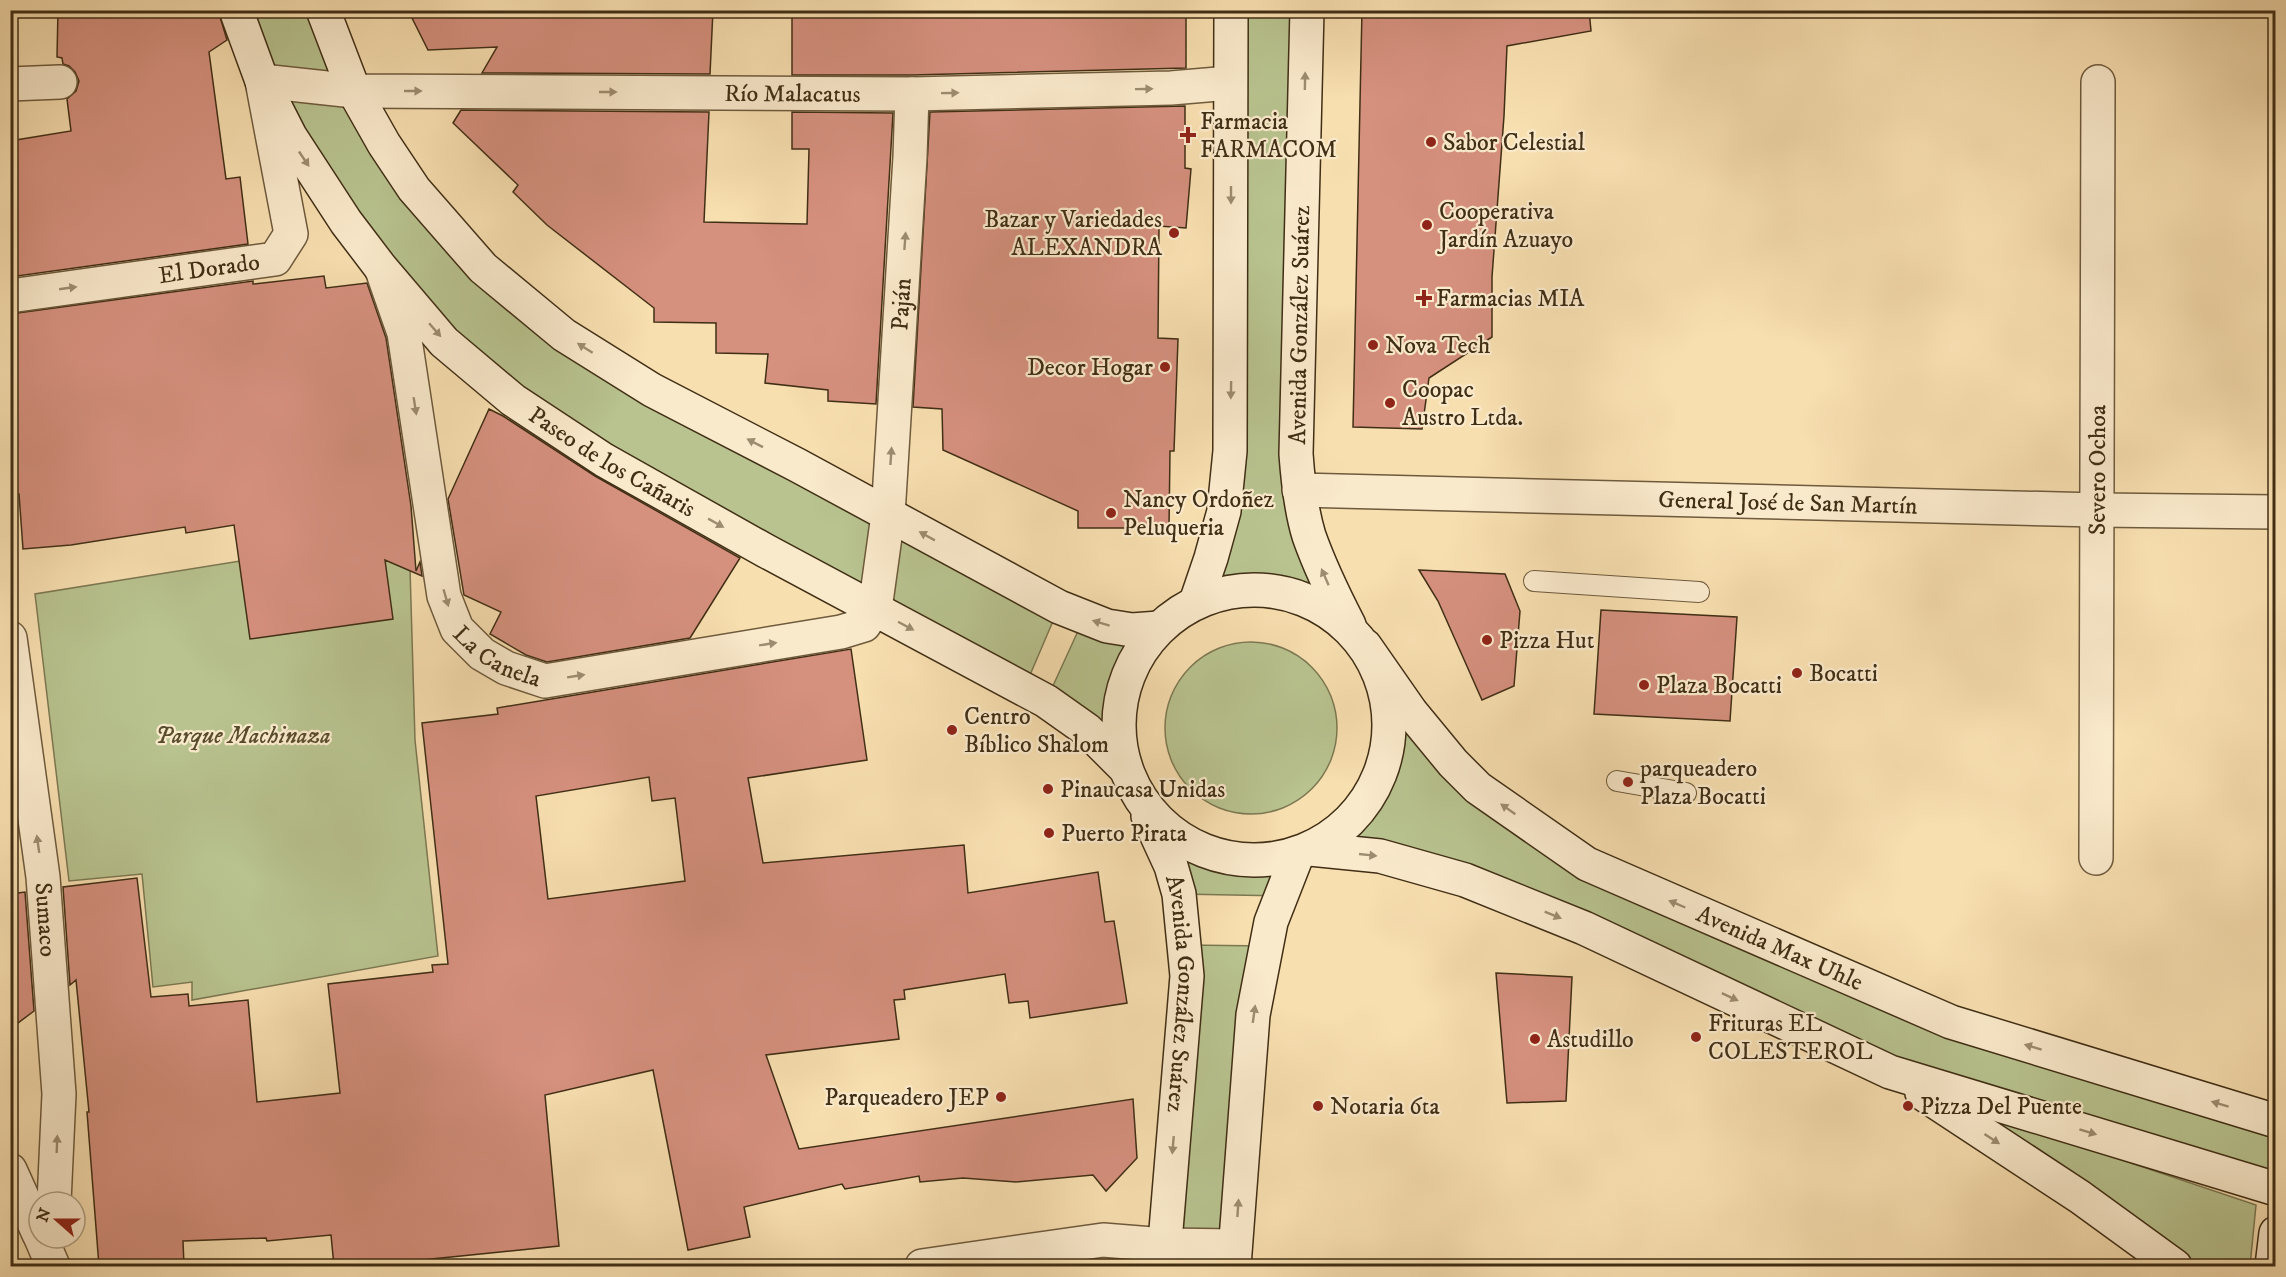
<svg xmlns="http://www.w3.org/2000/svg" width="2286" height="1277" font-family="'IM FELL DW Pica',serif">
<style>
.green{fill:#b8c38f;stroke:#7c7852;stroke-width:1.5}
.building{fill:#d5907e;stroke:#402e15;stroke-width:1.5;fill-rule:evenodd}
.lines{fill:none;stroke-linecap:round;stroke-linejoin:round}
.service-casing{stroke:#6e5a3c;stroke-width:22}
.minor-casing{stroke:#6e5a3c;stroke-width:36}
.secondary-casing{stroke:#402e15;stroke-width:36}
.service{stroke:#faeacc;stroke-width:20}
.minor{stroke:#faeacc;stroke-width:33}
.secondary{stroke:#faeacc;stroke-width:33}
.oneway{fill:#9d8c70}
.poi-dot{fill:#8f2418;stroke:#faeacc;stroke-width:2}
.labels{text-anchor:middle;stroke-width:4.5;stroke-linejoin:round;paint-order:stroke}
.street-label{font-size:24px;fill:#402e15;stroke:#faeacc}
.poi-label{font-size:24px;fill:#402e15;stroke:#faeacc;text-anchor:start}
.park-label{font-size:24px;font-style:italic;fill:#584c2d;stroke:#faeacc}
</style>
<rect width="100%" height="100%" fill="#f8dfb0"/>
<filter id="stains"><feTurbulence type="fractalNoise" baseFrequency=".00333" numOctaves="4"/><feColorMatrix values="0 0 0 0 .2 0 0 0 0 .09 0 0 0 0 .02 0 0 0 .5 -.17"/></filter>
<radialGradient id="worn" r=".72"><stop offset=".6" stop-color="#630" stop-opacity="0"/><stop offset="1" stop-color="#630" stop-opacity=".3"/></radialGradient>
<path class="green" d="M 236,11 L 323,11 L 384,144 L 564,335 L 1059,607 L 1024,689 L 604,460 L 381,268 Z
M 1231,11 L 1307,11 L 1296,454 L 1339,617 C 1328,611 1318,604 1306,599 C 1270,583 1232,589 1196,602 L 1211,558 Z
M 409,534 L 415,740 L 438,956 L 192,1000 L 192,982 L 153,987 L 142,874 L 69,881 L 35,594 Z
M 1084,618 L 1159,628 C 1136,657 1118,689 1119,727 C 1119,741 1124,756 1126,769 L 1046,701 Z
M1165 728a86 86 0 1 1 172 0a86 86 0 1 1-172 0Z
M 1388,701 L 1411,712 L 1587,864 L 1951,1022 L 2275,1121 L 2275,1189 L 1890,1072 L 1465,880 L 1298,853 L 1281,896 L 1179,894 L 1171,866 L 1142,801 C 1155,816 1167,831 1185,842 C 1238,875 1312,861 1353,816 C 1358,809 1366,802 1370,795 C 1387,763 1391,736 1388,701 Z
M 1186,945 L 1267,946 L 1234,1266 L 1163,1266 Z
M 1973,1110 L 2256,1205 L 2250,1266 L 2201,1266 Z"/>
<path class="building" d="M 58,10 L 218,10 L 227,40 L 209,52 L 226,179 L 240,177 L 248,244 L 10,277 L 10,141 L 71,131 L 67,99 L 76,91 L 79,81 L 75,72 L 69,66 L 63,64 L 62,58 L 57,57 Z
M 408,10 L 713,10 L 710,74 L 482,73 L 497,47 L 428,50 Z
M 792,10 L 1186,10 L 1186,68 L 912,75 L 792,75 Z
M 1362,10 L 1589,10 L 1591,31 L 1507,46 L 1504,116 L 1492,277 L 1492,337 L 1429,378 L 1422,429 L 1353,427 Z
M 1185,106 L 1185,168 L 1191,169 L 1186,228 L 1159,226 L 1158,338 L 1178,339 L 1174,451 L 1170,451 L 1169,528 L 1078,528 L 1078,511 L 943,450 L 942,409 L 913,407 L 930,112 Z
M 461,110 L 709,112 L 704,222 L 807,224 L 809,149 L 792,149 L 792,112 L 893,113 L 876,404 L 828,401 L 828,390 L 765,383 L 768,354 L 716,353 L 716,323 L 654,322 L 654,308 L 547,225 L 513,192 L 518,185 L 453,123 Z
M 324,276 L 326,288 L 367,283 L 386,338 L 411,506 L 416,571 L 420,562 L 422,576 L 385,560 L 393,619 L 250,639 L 234,525 L 186,533 L 185,527 L 71,545 L 23,549 L 19,494 L 10,495 L 10,314 L 253,281 L 253,284 Z
M 489,409 L 503,416 L 595,476 L 740,558 L 690,638 L 547,662 L 526,655 L 490,634 L 501,612 L 464,595 L 448,499 Z
M 1419,570 L 1505,574 L 1520,611 L 1514,686 L 1482,700 L 1438,601 Z
M 1601,610 L 1737,617 L 1730,721 L 1594,714 Z
M 851,649 L 867,760 L 748,778 L 763,863 L 964,845 L 968,893 L 1098,872 L 1105,922 L 1114,921 L 1127,1003 L 1030,1018 L 1028,1001 L 1009,1003 L 1005,974 L 904,990 L 905,999 L 894,1000 L 899,1039 L 766,1055 L 799,1149 L 1133,1099 L 1137,1158 L 1106,1191 L 1093,1175 L 1016,1182 L 963,1178 L 920,1182 L 919,1176 L 845,1189 L 842,1184 L 744,1207 L 750,1237 L 688,1250 L 653,1070 L 545,1095 L 559,1246 L 422,1260 L 423,1266 L 334,1266 L 331,1235 L 267,1241 L 266,1238 L 183,1241 L 184,1266 L 99,1266 L 87,1112 L 89,1112 L 76,980 L 70,985 L 63,887 L 137,878 L 151,997 L 188,994 L 189,1006 L 248,1000 L 257,1102 L 340,1093 L 328,984 L 433,972 L 432,965 L 448,964 L 422,723 L 498,714 L 497,708 ZM 649,777 L 652,801 L 675,798 L 685,881 L 548,899 L 536,796 Z
M 25,892 L 34,1011 L 10,1029 L 10,894 Z
M 1496,973 L 1572,977 L 1566,1101 L 1507,1103 Z"/>
<g class="lines">
<g class="service-casing">
<path id="service" d="M 1534,581 L 1699,592
M 1617,781 L 1686,793"/>
</g>
<g class="minor-casing">
<g id="minor">
<path d="M 10,84 L 60,82"/>
<path id="s1" d="M 382,270 L 404,333 L 444,596 L 457,629 L 482,654 L 506,668 L 545,681 L 841,632 L 864,625 L 875,609 L 888,515 L 910,157 L 912,94"/>
<path id="s2" d="M 10,296 L 275,259 L 291,234 L 262,81 L 354,91 L 912,94 L 1171,88 L 1230,83"/>
<path id="s3" d="M 1299,490 L 2097,510 L 2276,512"/>
<path id="s4" d="M 10,638 L 43,877 L 59,1094 L 54,1202"/>
<path id="s5" d="M 2096,858 L 2098,82"/>
<path d="M 10,1170 L 39,1234"/>
<path d="M 41,1238 L 53,1266"/>
<path d="M 922,1266 L 1103,1240 L 1165,1245 L 1235,1246"/>
</g>
</g>
<g class="secondary-casing">
<g id="secondary">
<path id="s6" d="M 236,10 L 262,81 L 290,136 L 346,222 L 381,268 L 444,342 L 513,400 L 604,460 L 766,551 L 1046,701 L 1087,730 L 1126,769"/>
<path d="M 323,10 L 354,91 L 384,144 L 414,189 L 483,268 L 564,335 L 652,390 L 797,465 L 1059,607 L 1107,626 L 1132,630 L 1159,628"/>
<path d="M 1307,10 L 1296,454 C 1298,482 1301,510 1309,536 C 1320,567 1334,596 1349,625"/>
<circle cx="1254" cy="725" r="135"/>
<path d="M 1196,602 L 1211,558 L 1224,511 L 1230,451 L 1231,10"/>
<path id="s7" d="M 1365,646 L 1411,712 L 1453,763 L 1478,788 L 1587,864 L 1951,1022 L 2276,1121"/>
<path id="s8" d="M 1148,816 L 1171,866 L 1179,894 L 1187,976 L 1163,1266"/>
<path d="M 1310,849 L 1380,856 L 1465,880 L 1584,928 L 1890,1072 L 2276,1189"/>
<path d="M 1922,1093 L 2080,1197 L 2175,1266"/>
<path d="M 1234,1266 L 1253,1015 L 1271,922 L 1298,853"/>
<path d="M 2272,1266 L 2276,1233"/>
</g>
</g>
<use href="#service" class="service"/>
<use href="#minor" class="minor"/>
<use href="#secondary" class="secondary"/>
</g>
<defs><path id="oneway-solid" d="M-6-.8H1V-3.2L6.5 0L1 3.2V.8H-6Z" transform="scale(1.5)"/></defs>
<g class="oneway">
<use href="#oneway-solid" transform="translate(1305 81) rotate(-89)"/>
<use href="#oneway-solid" transform="translate(1144 89) rotate(-1)"/>
<use href="#oneway-solid" transform="translate(413 91)"/>
<use href="#oneway-solid" transform="translate(608 92)"/>
<use href="#oneway-solid" transform="translate(950 93) rotate(-1)"/>
<use href="#oneway-solid" transform="translate(304 159) rotate(56)"/>
<use href="#oneway-solid" transform="translate(1231 195) rotate(90)"/>
<use href="#oneway-solid" transform="translate(905 241) rotate(-86)"/>
<use href="#oneway-solid" transform="translate(68 288) rotate(-8)"/>
<use href="#oneway-solid" transform="translate(435 330) rotate(49)"/>
<use href="#oneway-solid" transform="translate(585 348) rotate(-148)"/>
<use href="#oneway-solid" transform="translate(1231 390) rotate(91)"/>
<use href="#oneway-solid" transform="translate(415 406) rotate(81)"/>
<use href="#oneway-solid" transform="translate(755 443) rotate(-153)"/>
<use href="#oneway-solid" transform="translate(891 456) rotate(-86)"/>
<use href="#oneway-solid" transform="translate(716 523) rotate(29)"/>
<use href="#oneway-solid" transform="translate(927 536) rotate(-151)"/>
<use href="#oneway-solid" transform="translate(1325 577) rotate(-114)"/>
<use href="#oneway-solid" transform="translate(446 598) rotate(74)"/>
<use href="#oneway-solid" transform="translate(1101 623) rotate(-163)"/>
<use href="#oneway-solid" transform="translate(906 626) rotate(28)"/>
<use href="#oneway-solid" transform="translate(768 644) rotate(-9)"/>
<use href="#oneway-solid" transform="translate(576 676) rotate(-9)"/>
<use href="#oneway-solid" transform="translate(1508 809) rotate(-145)"/>
<use href="#oneway-solid" transform="translate(38 844) rotate(-98)"/>
<use href="#oneway-solid" transform="translate(1368 855) rotate(6)"/>
<use href="#oneway-solid" transform="translate(1677 904) rotate(-157)"/>
<use href="#oneway-solid" transform="translate(1553 915) rotate(22)"/>
<use href="#oneway-solid" transform="translate(1730 997) rotate(25)"/>
<use href="#oneway-solid" transform="translate(1254 1014) rotate(-82)"/>
<use href="#oneway-solid" transform="translate(2033 1047) rotate(-163)"/>
<use href="#oneway-solid" transform="translate(2220 1104) rotate(-163)"/>
<use href="#oneway-solid" transform="translate(2088 1132) rotate(17)"/>
<use href="#oneway-solid" transform="translate(1992 1139) rotate(33)"/>
<use href="#oneway-solid" transform="translate(57 1144) rotate(-88)"/>
<use href="#oneway-solid" transform="translate(1173 1145) rotate(95)"/>
<use href="#oneway-solid" transform="translate(1238 1208) rotate(-86)"/>
</g>
<g class="poi-dot">
<path d="M1185 126h6v6h6v6h-6v6h-6v-6h-6v-6h6z"/>
<circle cx="1431" cy="142" r="6"/>
<circle cx="1427" cy="225" r="6"/>
<circle cx="1174" cy="233" r="6"/>
<path d="M1421 289h6v6h6v6h-6v6h-6v-6h-6v-6h6z"/>
<circle cx="1373" cy="345" r="6"/>
<circle cx="1165" cy="367" r="6"/>
<circle cx="1390" cy="403" r="6"/>
<circle cx="1111" cy="513" r="6"/>
<circle cx="1487" cy="640" r="6"/>
<circle cx="1797" cy="673" r="6"/>
<circle cx="1644" cy="685" r="6"/>
<circle cx="952" cy="730" r="6"/>
<circle cx="1628" cy="782" r="6"/>
<circle cx="1048" cy="789" r="6"/>
<circle cx="1049" cy="833" r="6"/>
<circle cx="1696" cy="1037" r="6"/>
<circle cx="1535" cy="1039" r="6"/>
<circle cx="1001" cy="1097" r="6"/>
<circle cx="1318" cy="1106" r="6"/>
<circle cx="1908" cy="1106" r="6"/>
</g>
<g class="labels">
<g class="street-label">
<text dy="8" stroke="none"><textPath href="#s2" startOffset="984">Río Malacatus</textPath></text>
<text dy="8" stroke="none"><textPath href="#s2" startOffset="201">El Dorado</textPath></text>
<text dy="8" stroke="none"><textPath href="#s1" startOffset="1122">Paján</textPath></text>
<text transform="translate(1299 325) rotate(-89)" y="8">Avenida González Suárez</text>
<text dy="8" stroke="none"><textPath href="#s6" startOffset="602">Paseo de los Cañaris</textPath></text>
<text dy="8" stroke="none"><textPath href="#s5" startOffset="388">Severo Ochoa</textPath></text>
<text dy="8" stroke="none"><textPath href="#s3" startOffset="489">General José de San Martín</textPath></text>
<text dy="8" stroke="none"><textPath href="#s1" startOffset="418">La Canela</textPath></text>
<text dy="8" stroke="none"><textPath href="#s4" startOffset="284">Sumaco</textPath></text>
<text dy="8" stroke="none"><textPath href="#s7" startOffset="525">Avenida Max Uhle</textPath></text>
<text dy="8" stroke="none"><textPath href="#s8" startOffset="184">Avenida González Suárez</textPath></text>
</g>
<g class="poi-label">
<text x="1200" y="129">Farmacia<tspan x="1200" dy="28">FARMACOM</tspan></text>
<text x="1443" y="150">Sabor Celestial</text>
<text x="1439" y="219">Cooperativa<tspan x="1439" dy="28">Jardín Azuayo</tspan></text>
<text x="1162" y="227" text-anchor="end">Bazar y Variedades<tspan x="1162" dy="28">ALEXANDRA</tspan></text>
<text x="1436" y="306">Farmacias MIA</text>
<text x="1385" y="353">Nova Tech</text>
<text x="1153" y="375" text-anchor="end">Decor Hogar</text>
<text x="1402" y="397">Coopac<tspan x="1402" dy="28">Austro Ltda.</tspan></text>
<text x="1123" y="507">Nancy Ordoñez<tspan x="1123" dy="28">Peluqueria</tspan></text>
<text x="1499" y="648">Pizza Hut</text>
<text x="1809" y="681">Bocatti</text>
<text x="1656" y="693">Plaza Bocatti</text>
<text x="964" y="724">Centro<tspan x="964" dy="28">Bíblico Shalom</tspan></text>
<text x="1640" y="776">parqueadero<tspan x="1640" dy="28">Plaza Bocatti</tspan></text>
<text x="1060" y="797">Pinaucasa Unidas</text>
<text x="1061" y="841">Puerto Pirata</text>
<text x="1708" y="1031">Frituras EL<tspan x="1708" dy="28">COLESTEROL</tspan></text>
<text x="1547" y="1047">Astudillo</text>
<text x="989" y="1105" text-anchor="end">Parqueadero JEP</text>
<text x="1330" y="1114">Notaria 6ta</text>
<text x="1920" y="1114">Pizza Del Puente</text>
</g>
<g class="park-label">
<text x="243" y="743">Parque Machinaza</text>
</g>
</g>
<rect width="2286" height="1277" fill="none" stroke="#f8dfb0" stroke-width="36"/>
<rect x="12" y="12" width="2262" height="1253" fill="none" stroke="#402e15" stroke-width="3"/>
<rect x="18" y="18" width="2250" height="1241" fill="none" stroke="#402e15" stroke-width="1.5"/>
<g transform="translate(57 1220) rotate(291)"><circle r="28" fill="#faeacc" stroke="#b09f83" stroke-width="1.5"/>
<path d="M0-4.5L10 22L0 15L-10 22Z" fill="#8f2418"/>
<text y="-9" font-size="16" font-weight="bold" text-anchor="middle" fill="#402e15">N</text>
</g>
<rect width="100%" height="100%" filter="url(#stains)"/>
<rect width="100%" height="100%" fill="url(#worn)"/>
</svg>
